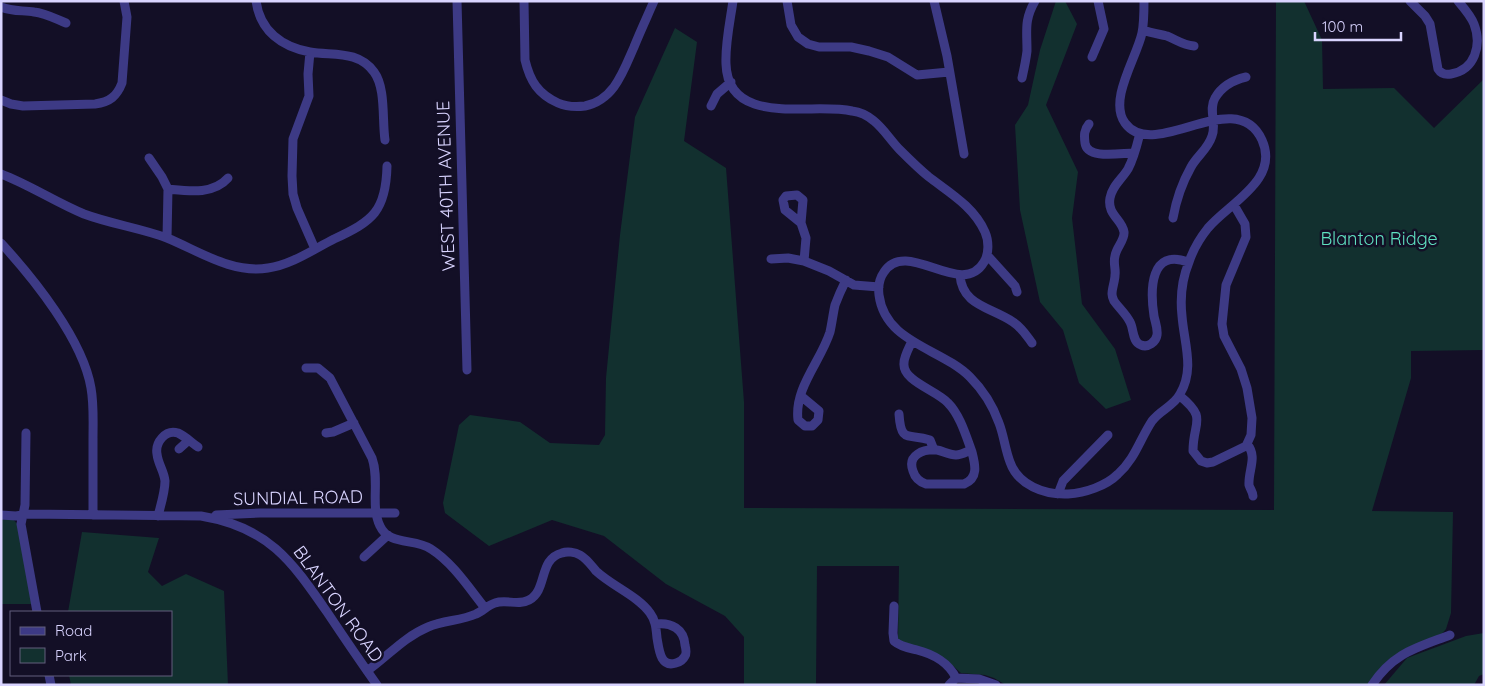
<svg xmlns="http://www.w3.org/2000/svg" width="1485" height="686" font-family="Quicksand,sans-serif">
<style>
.green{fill:#12302f}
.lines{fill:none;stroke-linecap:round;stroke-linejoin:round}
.minor{stroke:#3d3a85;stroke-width:9}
.labels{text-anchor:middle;stroke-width:5;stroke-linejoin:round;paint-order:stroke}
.street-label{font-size:18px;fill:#d9d4ff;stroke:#130f26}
.park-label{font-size:18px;fill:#5fe0c0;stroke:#130f26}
</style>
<rect width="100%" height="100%" fill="#130f26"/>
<path class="green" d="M 1056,1 L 1065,1 L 1077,24 L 1046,105 L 1078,172 L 1072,218 L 1082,304 L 1115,349 L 1131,400 L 1106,409 L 1079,383 L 1063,330 L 1040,302 L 1020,210 L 1015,125 L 1028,105 L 1040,50 Z
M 1276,1 L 1304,1 L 1322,40 L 1323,89 L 1394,88 L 1434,128 L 1484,79 L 1484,350 L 1411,351 L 1411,378 L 1372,511 L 1453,512 L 1451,613 L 1446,629 L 1440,636 L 1409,647 L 1389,659 L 1379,669 L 1369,685 L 1006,685 L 994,678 L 985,675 L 961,673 L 951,664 L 898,642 L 899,566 L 817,566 L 816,685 L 744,685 L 744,637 L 725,616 L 666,584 L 604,536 L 552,520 L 489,546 L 445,513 L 443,503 L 459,425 L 470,415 L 520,422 L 550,443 L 599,445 L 605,435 L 606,378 L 620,235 L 635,117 L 675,28 L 697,42 L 684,141 L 726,168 L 744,402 L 744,508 L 1274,510 Z
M 1,517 L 12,518 L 18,525 L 33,604 L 1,604 Z
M 82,532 L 159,538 L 148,572 L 162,586 L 186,574 L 224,591 L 228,685 L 71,685 L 69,675 L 171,675 L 171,612 L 68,612 Z
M 1484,633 L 1484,674 L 1479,676 L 1474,685 L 1384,685 L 1407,658 L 1466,636 Z"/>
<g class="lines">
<path class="minor" d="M 256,1 C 260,31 282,47 310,52 C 333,56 358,50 374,72 C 386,88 382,120 385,140
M 457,1 L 467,370
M 524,1 L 525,60 C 530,81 538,94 558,103 C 567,107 576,107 585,106 C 614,100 623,72 634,47 C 640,32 647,17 654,1
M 733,1 C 730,22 725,44 726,64 C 728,128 813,102 852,111 C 861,112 867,115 874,121 C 884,129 891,141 900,150 C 909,159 919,169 929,177 C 950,193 974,207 985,232 C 989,241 989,254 984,262 C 962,300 907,237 884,272 C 879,279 878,287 879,295 C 885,343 941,348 970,377 C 983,390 993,406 999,423 C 1004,436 1005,449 1010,462 C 1018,485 1044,495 1068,494 C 1085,493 1106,486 1118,474 C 1135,459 1140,439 1152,421 C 1160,410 1174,406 1180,394 C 1195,369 1184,343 1182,316 C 1180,298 1182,279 1189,262 C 1193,250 1200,238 1208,228 C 1229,203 1280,180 1262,140 C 1236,83 1154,163 1125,123 C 1108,100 1137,57 1142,33 C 1144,23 1144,12 1144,1
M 787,1 L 791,25 L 798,37 L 808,44 L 819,47 L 851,47 L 869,51 L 888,57 L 917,75 L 949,72
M 934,1 L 947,56 L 964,154
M 1410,1 L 1425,16 L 1430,24 L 1438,69 C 1441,74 1445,75 1451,74 C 1475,70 1482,45 1474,24 C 1471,16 1464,8 1458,1
M 1,7 C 13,12 23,10 34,12 C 45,13 56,19 66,23
M 1143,30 C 1151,33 1159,34 1167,36 C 1177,40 1183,45 1194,46
M 310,52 L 308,74 L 309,96 L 293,139 L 292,176 L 293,194 L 297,208 L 315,249
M 1092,57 L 1104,29 L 1098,1
M 1022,78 C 1024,69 1026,60 1027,51 C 1027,30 1024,20 1035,1
M 1,100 L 11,104 L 23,106 L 95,104 C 110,102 117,96 122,83 L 127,17 L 124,1
M 711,106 L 717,94 L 731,82
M 1089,124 C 1084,130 1084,135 1085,143 C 1087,160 1121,153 1134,153
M 1140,133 C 1137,145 1134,158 1128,169 C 1122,179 1112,186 1110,198 C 1107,215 1122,219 1124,232 C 1125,240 1116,248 1115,256 C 1113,263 1116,269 1115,275 C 1115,281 1112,288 1112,294 C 1112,296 1113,299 1114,301 C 1119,308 1126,314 1130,322 C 1134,329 1132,342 1141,345 C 1148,348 1156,342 1157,335 C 1158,328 1155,322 1154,316 C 1150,290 1150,248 1188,262
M 149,158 L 162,177 L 168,189
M 1,174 C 30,185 55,202 84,214 C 111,224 140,228 167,238 C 199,251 232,274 268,268 C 291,265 314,249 334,239 C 373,221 386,211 387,166
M 1173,218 C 1176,201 1182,183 1191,167 C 1197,156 1208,149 1212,136 C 1217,123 1208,110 1215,98 C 1222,86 1233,80 1246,77
M 801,223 L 785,210 L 783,200 L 786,196 L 797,195 L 803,200 L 801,223 L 806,238 L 804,261
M 167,238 L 168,189 C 188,191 213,195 228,178
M 1,243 C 34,279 83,340 91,388 C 94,405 93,422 93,438 C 93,464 93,489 93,515
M 987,255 L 1015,286 L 1017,292
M 771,259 L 788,258 L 804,261 L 829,271 L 854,285 L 879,287
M 960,275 C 962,306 991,307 1013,322 C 1022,328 1026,335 1032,343
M 912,341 C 909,348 904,356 904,363 C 902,381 936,390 948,403 C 960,415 966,436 972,452 C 975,464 979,478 964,484 L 926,484 C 920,482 915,478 913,471 C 907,455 923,449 937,450 C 943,451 949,455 956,455 C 961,455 966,452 971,450
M 306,368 L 318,368 L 330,378 L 372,458 C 380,480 370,506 380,526 C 389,546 415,538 431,549 C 453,563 469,588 485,608
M 801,396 L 819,411 L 818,420 L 812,426 L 805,426 L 798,420 C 794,388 821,361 830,332 C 832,323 833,314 835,305 C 838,297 842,288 846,280
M 1180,396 C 1208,419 1193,421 1193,451 L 1201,461 L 1207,463 L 1213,462 L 1246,446 L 1251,435 L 1252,418 L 1247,388 L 1241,369 L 1224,336 L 1222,324 L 1226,285 L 1246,237 L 1245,224 L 1234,205
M 899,414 C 901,444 908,433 930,440 L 934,450
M 26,433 L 25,505 L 21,524 L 37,612
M 326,433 L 333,432 L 354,423
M 1247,444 C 1258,457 1248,470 1249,485 C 1250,489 1253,492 1253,496
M 179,449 L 189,440
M 1058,494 L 1063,481 L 1108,435
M 1,515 L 16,516 L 28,514 L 201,516 C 268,527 291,560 327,612 C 343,636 360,661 377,685
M 216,515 L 260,513 L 395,513
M 158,516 C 161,504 165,492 165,481 C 164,471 158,464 157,454 C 155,443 165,429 178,433 C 185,436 192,443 198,447
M 364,557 L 388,535
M 894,606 L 893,633 L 894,641 C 901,647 909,648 917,650 C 933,654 949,663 956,678
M 367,671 C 388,656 404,637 428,627 C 444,620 461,621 476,614 C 483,611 488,605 495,603 C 506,599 518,606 529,600 C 548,590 538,559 562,553 C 567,551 575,552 580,555 C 587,559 591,565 596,571 C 612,586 638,596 650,613 C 656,621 656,629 657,638 C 659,649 660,668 676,663 C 680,662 683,660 685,656 C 687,653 686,649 685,645 C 684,629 671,622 656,624
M 49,675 L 51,685
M 956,678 L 979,679 L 996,685
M 949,685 L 956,678
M 1372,685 C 1393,653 1416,648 1450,635"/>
</g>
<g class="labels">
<g class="street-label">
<text transform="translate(446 186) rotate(-92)" y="6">WEST 40TH AVENUE</text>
<text transform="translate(298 498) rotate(-1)" y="6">SUNDIAL ROAD</text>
<text transform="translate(338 604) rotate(54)" y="6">BLANTON ROAD</text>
</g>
<g class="park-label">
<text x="1379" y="245">Blanton Ridge</text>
</g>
</g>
<rect width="1485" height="686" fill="none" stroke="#d9d4ff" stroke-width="5"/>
<rect x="10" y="611" width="162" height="65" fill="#130f26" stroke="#625e7d"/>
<rect x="20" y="627" width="25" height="8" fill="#3d3a85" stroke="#625e7d"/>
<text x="55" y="636" font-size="15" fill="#d9d4ff">Road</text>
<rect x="20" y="648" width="25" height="15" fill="#12302f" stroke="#625e7d"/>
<text x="55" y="661" font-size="15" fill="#d9d4ff">Park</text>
<path d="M1315 32v8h86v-8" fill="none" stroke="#d9d4ff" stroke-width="2.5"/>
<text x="1322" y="32" font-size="15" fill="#d9d4ff" stroke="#130f26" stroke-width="4" paint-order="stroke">100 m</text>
</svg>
